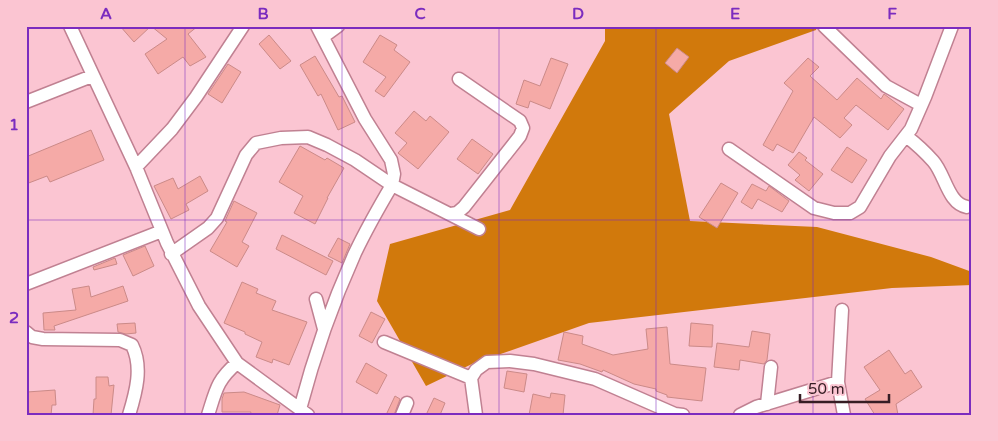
<svg xmlns="http://www.w3.org/2000/svg" width="998" height="441" font-family="'Varela Round',sans-serif">
<style>
.forest{fill:#d1790c}
.building{fill:#f5aaa7;stroke:#cb8a88}
.lines{fill:none;stroke-linecap:round;stroke-linejoin:round}
.minor-casing{stroke:#c08192;stroke-width:15}
.minor{stroke:#fff;stroke-width:12}
.grid{fill:none;stroke:#7b2cbf;stroke-width:1;stroke-opacity:0.55}
.neatline{fill:none;stroke:#7b2cbf;stroke-width:2}
.grid-label{font-size:16px;text-anchor:middle;font-weight:bold;fill:#7b2cbf}
</style>
<rect width="100%" height="100%" fill="#fbc5d2"/>
<path class="forest" d="M 605,26 L 817,26 L 816,30 L 729,61 L 669,114 L 690,221 L 817,227 L 931,257 L 972,272 L 972,285 L 892,288 L 589,323 L 472,364 L 426,386 L 377,301 L 390,244 L 510,210 L 605,41 Z"/>
<path class="building" d="M 120,26 L 198,26 L 188,34 L 206,57 L 190,66 L 183,57 L 158,74 L 145,54 L 167,39 L 151,26 L 134,42 Z
M 269,35 L 291,61 L 280,69 L 259,44 Z
M 380,35 L 397,45 L 394,50 L 410,62 L 384,97 L 375,91 L 386,77 L 363,62 Z
M 677,48 L 689,57 L 677,73 L 665,63 Z
M 315,56 L 339,97 L 342,96 L 355,122 L 338,130 L 321,94 L 318,96 L 300,65 Z
M 551,58 L 568,64 L 550,109 L 530,101 L 528,108 L 516,104 L 524,80 L 540,86 Z
M 808,58 L 819,67 L 810,76 L 837,100 L 857,78 L 881,99 L 884,94 L 904,109 L 888,130 L 856,105 L 844,118 L 852,125 L 840,138 L 814,117 L 793,153 L 777,144 L 773,151 L 763,145 L 793,91 L 784,83 Z
M 228,64 L 241,72 L 222,103 L 208,94 Z
M 414,111 L 426,121 L 430,116 L 449,132 L 418,169 L 398,153 L 407,143 L 395,133 Z
M 91,130 L 104,160 L 50,182 L 47,176 L 26,184 L 26,157 Z
M 472,139 L 493,154 L 478,174 L 457,159 Z
M 300,146 L 325,160 L 327,158 L 344,168 L 327,198 L 328,198 L 315,224 L 294,213 L 303,196 L 279,182 Z
M 847,147 L 867,160 L 852,183 L 831,170 Z
M 799,152 L 807,158 L 805,160 L 823,174 L 809,191 L 795,180 L 800,175 L 788,165 Z
M 200,176 L 208,191 L 186,204 L 189,210 L 171,219 L 154,186 L 173,178 L 178,189 Z
M 721,183 L 738,193 L 717,228 L 699,217 Z
M 752,184 L 766,191 L 769,186 L 789,201 L 782,212 L 758,199 L 752,209 L 741,202 Z
M 234,201 L 257,213 L 242,242 L 249,246 L 237,267 L 210,251 L 227,222 L 225,221 Z
M 282,235 L 333,261 L 326,275 L 276,249 Z
M 338,238 L 350,244 L 342,263 L 328,256 Z
M 145,246 L 154,266 L 133,276 L 123,255 Z
M 115,258 L 117,264 L 94,270 L 93,267 Z
M 242,282 L 258,289 L 256,293 L 276,301 L 272,310 L 307,322 L 289,365 L 273,359 L 272,363 L 256,357 L 262,342 L 245,334 L 245,332 L 224,323 Z
M 89,286 L 91,297 L 123,286 L 128,301 L 54,326 L 55,330 L 44,330 L 43,313 L 76,310 L 72,289 Z
M 371,312 L 385,319 L 372,343 L 359,336 Z
M 135,323 L 136,333 L 126,334 L 118,332 L 117,324 Z
M 691,323 L 713,325 L 712,347 L 689,346 Z
M 667,327 L 670,364 L 706,368 L 702,401 L 667,397 L 667,395 L 656,391 L 656,389 L 634,384 L 603,370 L 602,372 L 580,364 L 558,360 L 564,332 L 583,336 L 582,344 L 613,355 L 648,349 L 646,329 Z
M 752,331 L 770,334 L 767,360 L 764,364 L 740,360 L 739,370 L 714,367 L 717,343 L 749,347 Z
M 889,350 L 905,374 L 911,370 L 922,387 L 896,404 L 898,415 L 875,415 L 865,399 L 880,390 L 864,367 Z
M 366,363 L 387,375 L 377,394 L 356,382 Z
M 507,371 L 527,374 L 524,392 L 504,388 Z
M 96,377 L 108,377 L 109,386 L 114,385 L 111,415 L 93,415 L 94,399 L 96,399 Z
M 55,390 L 56,405 L 52,405 L 51,415 L 29,415 L 27,392 Z
M 244,392 L 280,405 L 277,415 L 250,415 L 251,412 L 222,412 L 222,399 L 224,393 Z
M 551,393 L 565,395 L 563,415 L 529,415 L 533,394 L 550,398 Z
M 395,396 L 400,399 L 394,415 L 386,415 Z
M 434,398 L 445,403 L 440,415 L 426,415 Z"/>
<g class="lines">
<g class="minor-casing">
<path id="minor" d="M 70,26 L 136,167 L 167,243 L 199,306 L 237,363 L 308,415
M 824,26 L 886,86 L 921,105
M 323,37 L 338,26
M 26,102 L 92,76
M 906,136 C 915,143 925,152 933,161 C 945,174 948,204 967,207
M 729,149 L 814,208 L 834,213 L 850,213 L 860,207 L 890,156 L 911,129 L 925,97 L 952,26
M 136,167 L 172,129 L 196,97 L 243,26
M 451,214 L 457,213 L 464,207 L 520,136 L 523,128 L 520,121 L 459,79
M 171,254 L 208,228 L 217,218 L 246,155 L 256,143 L 281,138 L 308,137 L 327,145 L 355,160 L 392,185 L 479,229
M 26,284 L 162,231
M 316,299 L 324,329
M 842,310 L 838,382 L 844,415
M 26,332 L 32,337 L 43,339 L 120,340 L 132,345 C 143,367 136,392 129,415
M 384,342 L 471,378
M 767,404 L 771,367
M 300,409 C 314,356 332,304 355,253 C 366,230 379,207 392,185 L 394,174 L 391,160 L 365,119 L 317,26
M 208,415 C 216,390 217,380 237,363
M 402,415 L 407,403
M 476,415 L 471,378 L 476,370 L 487,362 L 510,361 L 534,364 L 595,379 L 675,414 L 683,415
M 740,415 L 756,407 L 838,382"/>
</g>
<use href="#minor" class="minor"/>
</g>
<path class="grid" d="M 185,26 L 185,415M 342,26 L 342,415M 499,26 L 499,415M 656,26 L 656,415M 813,26 L 813,415M 26,220 L 972,220"/>
<rect width="998" height="441" fill="none" stroke="#fbc5d2" stroke-width="55"/>
<path d="M800 394v8h89v-8" fill="none" stroke="#361d24" stroke-width="2.5"/>
<text x="808" y="394" font-size="15" fill="#361d24" stroke="#fbc5d2" stroke-width="4" paint-order="stroke">50 m</text>
<rect x="28" y="28" width="942" height="386" class="neatline"/>
<g class="grid-label">
<text x="106" y="19">A</text>
<text x="263" y="19">B</text>
<text x="420" y="19">C</text>
<text x="578" y="19">D</text>
<text x="735" y="19">E</text>
<text x="892" y="19">F</text>
<text x="14" y="130">1</text>
<text x="14" y="323">2</text>
</g>
</svg>
